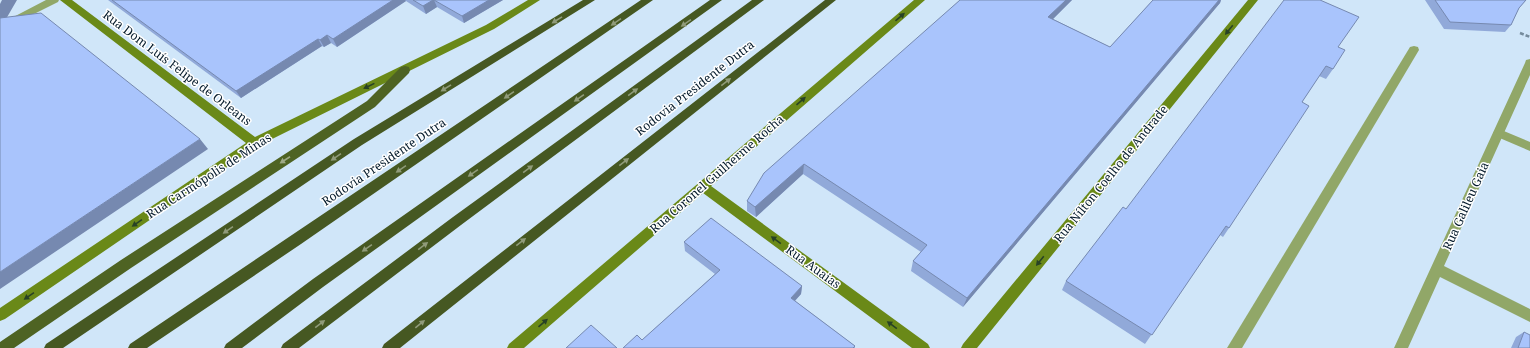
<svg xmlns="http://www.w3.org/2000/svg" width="1530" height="348" font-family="'Noto Serif',serif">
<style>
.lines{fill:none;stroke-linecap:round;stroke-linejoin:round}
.path{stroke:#758b9d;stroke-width:2.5;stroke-dasharray:4 2;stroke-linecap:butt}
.service{fill:#91a768;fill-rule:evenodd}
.minor{fill:#91a768;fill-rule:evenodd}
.tertiary{fill:#91a768;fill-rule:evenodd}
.secondary{fill:#6a8918;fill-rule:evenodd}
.trunk{fill:#4e6323;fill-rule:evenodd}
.motorway{fill:#465822;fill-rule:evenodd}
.wall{fill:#91a9d9}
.shaded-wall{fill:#7689b0}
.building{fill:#a9c4fc;stroke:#7689b0}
.oneway{fill:#284225}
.oneway2{fill:#909b7a}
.oneway3{fill:#9ea986}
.labels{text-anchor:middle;stroke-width:3;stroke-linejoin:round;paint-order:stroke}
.street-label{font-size:12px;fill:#051b2c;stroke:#fff}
</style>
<rect width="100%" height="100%" fill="#d0e6f9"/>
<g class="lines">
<path class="path" d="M 1520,33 L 1530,37"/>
<path class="service" d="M 1414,46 L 1418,47 L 1419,50 L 1242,348 L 1227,348 L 1410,47 Z"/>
<path class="minor" d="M 46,0 L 59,0 L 58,2 L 0,31 L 0,24 Z
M 1499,129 L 1530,142 L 1530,151 L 1495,136 L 1493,133 L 1495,130 Z"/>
<path class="tertiary" d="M 1530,59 L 1530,75 L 1444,266 L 1530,309 L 1530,322 L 1440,277 L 1408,348 L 1394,348 L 1525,63 L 1526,60 Z"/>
<path class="secondary" d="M 60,0 L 72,0 L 255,137 L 486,25 L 528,0 L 540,0 L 494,29 L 258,146 L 5,319 L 0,321 L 0,308 L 246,143 Z
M 914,0 L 925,0 L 711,186 L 928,344 L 930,348 L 912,348 L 703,193 L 524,348 L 507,348 L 509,344 Z
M 1248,0 L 1258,0 L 977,348 L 961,348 L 963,344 Z"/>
<path class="trunk" d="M 405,66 L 409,67 L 410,70 L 409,73 L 375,107 L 131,268 L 14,348 L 0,348 L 0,342 L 121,260 L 367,101 L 401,67 Z"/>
<path class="motorway" d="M 583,0 L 595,0 L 362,145 L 63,348 L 44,348 L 46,344 L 354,139 Z
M 641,0 L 653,0 L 301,244 L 147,348 L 128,348 L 130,344 Z
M 710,0 L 722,0 L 323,287 L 242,348 L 224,348 L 226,344 L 313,279 Z
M 752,0 L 764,0 L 461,225 L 299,348 L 281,348 L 283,344 L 453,217 Z
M 825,0 L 836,0 L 400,348 L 382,348 L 384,344 Z"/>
</g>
<path class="wall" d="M 108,0 L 503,0 L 464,23 L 437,7 L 426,14 L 406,1 L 337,47 L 331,43 L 324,47 L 322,46 L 241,98 Z
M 960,0 L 1072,0 L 1053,19 L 1110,47 L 1153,0 L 1221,0 L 1220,3 L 963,307 L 911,271 L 913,261 L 921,252 L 803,174 L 756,217 L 747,211 L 747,201 Z
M 1425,0 L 1526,0 L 1519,8 L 1511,25 L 1505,32 L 1444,29 Z
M 1321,1 L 1338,47 L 1333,69 L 1326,79 L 1319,76 L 1302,102 L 1229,228 L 1223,237 L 1220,235 L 1145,344 L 1062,290 L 1066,281 L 1126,209 Z
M 684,242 L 802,286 L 801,294 L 795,301 L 855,346 L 855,348 L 623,348 L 642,340 L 715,274 L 685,251 Z
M 1524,332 L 1530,348 L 1511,348 L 1516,337 Z"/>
<path class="shaded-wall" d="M 2,0 L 17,0 L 6,19 L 0,23 L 0,4 Z
M 393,0 L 405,0 L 406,1 L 337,47 L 333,39 Z
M 433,0 L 434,0 L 437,7 L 426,14 L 423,6 Z
M 489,0 L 503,0 L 464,23 L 462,16 Z
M 1066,0 L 1072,0 L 1045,27 L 1048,17 Z
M 1219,0 L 1221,0 L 1220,3 L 963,307 L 967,298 Z
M 327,35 L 331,43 L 324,47 L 320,40 Z
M 318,39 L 322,46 L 241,98 L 236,91 Z
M 200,139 L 208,149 L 0,289 L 0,272 Z
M 804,164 L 803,174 L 756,217 L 755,207 Z
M 802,286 L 801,294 L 790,306 L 791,298 Z"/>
<path class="building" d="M 112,0 L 393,0 L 333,39 L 327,35 L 320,40 L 318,39 L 236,91 Z
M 413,0 L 433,0 L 423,6 Z
M 434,0 L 489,0 L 462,16 Z
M 960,0 L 1066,0 L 1048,17 L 1110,47 L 1153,0 L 1219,0 L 967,298 L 913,261 L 927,245 L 804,164 L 755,207 L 747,201 L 764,173 Z
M 1284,0 L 1320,0 L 1359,17 L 1338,47 L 1345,50 L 1333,69 L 1326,66 L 1302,102 L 1309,106 L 1229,228 L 1226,226 L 1152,335 L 1066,281 L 1123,207 L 1126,209 Z
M 1435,0 L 1526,0 L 1519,8 L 1511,25 L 1450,22 Z
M 41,13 L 200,139 L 0,272 L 0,18 Z
M 711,218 L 802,286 L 791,298 L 855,346 L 853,348 L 623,348 L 637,335 L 642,340 L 720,270 L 684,242 Z
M 591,325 L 617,348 L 566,348 Z
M 1524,332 L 1530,335 L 1530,348 L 1518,348 Z"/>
<defs><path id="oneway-solid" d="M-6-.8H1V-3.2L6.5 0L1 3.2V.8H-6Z"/></defs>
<g class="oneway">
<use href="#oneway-solid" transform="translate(900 17) rotate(-41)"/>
<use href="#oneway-solid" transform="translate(1229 30) rotate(129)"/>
<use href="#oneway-solid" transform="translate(369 86) rotate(154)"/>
<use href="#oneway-solid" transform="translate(801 101) rotate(-41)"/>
<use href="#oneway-solid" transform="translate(137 223) rotate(146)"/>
<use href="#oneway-solid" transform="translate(776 240) rotate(-144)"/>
<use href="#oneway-solid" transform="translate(1040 261) rotate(129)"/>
<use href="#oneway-solid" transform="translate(29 296) rotate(146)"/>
<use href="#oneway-solid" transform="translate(543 323) rotate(-41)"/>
<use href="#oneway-solid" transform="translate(892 325) rotate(-144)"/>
</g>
<g class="oneway2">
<use href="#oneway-solid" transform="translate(557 20) rotate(148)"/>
<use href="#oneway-solid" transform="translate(616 22) rotate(146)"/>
<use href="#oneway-solid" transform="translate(686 23) rotate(145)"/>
<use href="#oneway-solid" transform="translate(726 82) rotate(-38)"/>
<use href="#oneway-solid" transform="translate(446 88) rotate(148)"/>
<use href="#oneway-solid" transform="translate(633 92) rotate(-36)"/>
<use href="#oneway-solid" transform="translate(509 95) rotate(146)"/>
<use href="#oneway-solid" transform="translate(579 98) rotate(145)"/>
<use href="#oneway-solid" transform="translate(336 157) rotate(146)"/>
<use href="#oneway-solid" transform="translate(624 162) rotate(-38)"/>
<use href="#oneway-solid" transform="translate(401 169) rotate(146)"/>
<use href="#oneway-solid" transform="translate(528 169) rotate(-36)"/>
<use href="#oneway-solid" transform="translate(473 173) rotate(145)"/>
<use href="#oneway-solid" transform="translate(228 230) rotate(146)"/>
<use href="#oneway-solid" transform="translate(521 242) rotate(-38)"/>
<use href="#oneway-solid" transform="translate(423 246) rotate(-37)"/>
<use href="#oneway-solid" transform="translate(367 248) rotate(145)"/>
<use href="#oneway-solid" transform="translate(320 324) rotate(-37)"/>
<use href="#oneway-solid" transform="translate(420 324) rotate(-39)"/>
</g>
<use class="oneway3" href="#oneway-solid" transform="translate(285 160) rotate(147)"/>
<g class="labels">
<g class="street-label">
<text transform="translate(177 68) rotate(37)" y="4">Rua Dom Luís Felipe de Orleans</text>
<text transform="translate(695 88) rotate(-38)" y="4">Rodovia Presidente Dutra</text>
<text transform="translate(384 162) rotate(-34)" y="4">Rodovia Presidente Dutra</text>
<text transform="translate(717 174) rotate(-41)" y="4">Rua Coronel Guilherme Rocha</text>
<text transform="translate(1111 174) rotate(-51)" y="4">Rua Nílton Coelho de Andrade</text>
<text transform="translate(209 176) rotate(-33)" y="4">Rua Carmópolis de Minas</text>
<text transform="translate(1466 206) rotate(-66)" y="4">Rua Galileu Gaia</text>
<text transform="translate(813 267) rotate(36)" y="4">Rua Auaias</text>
</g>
</g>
</svg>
